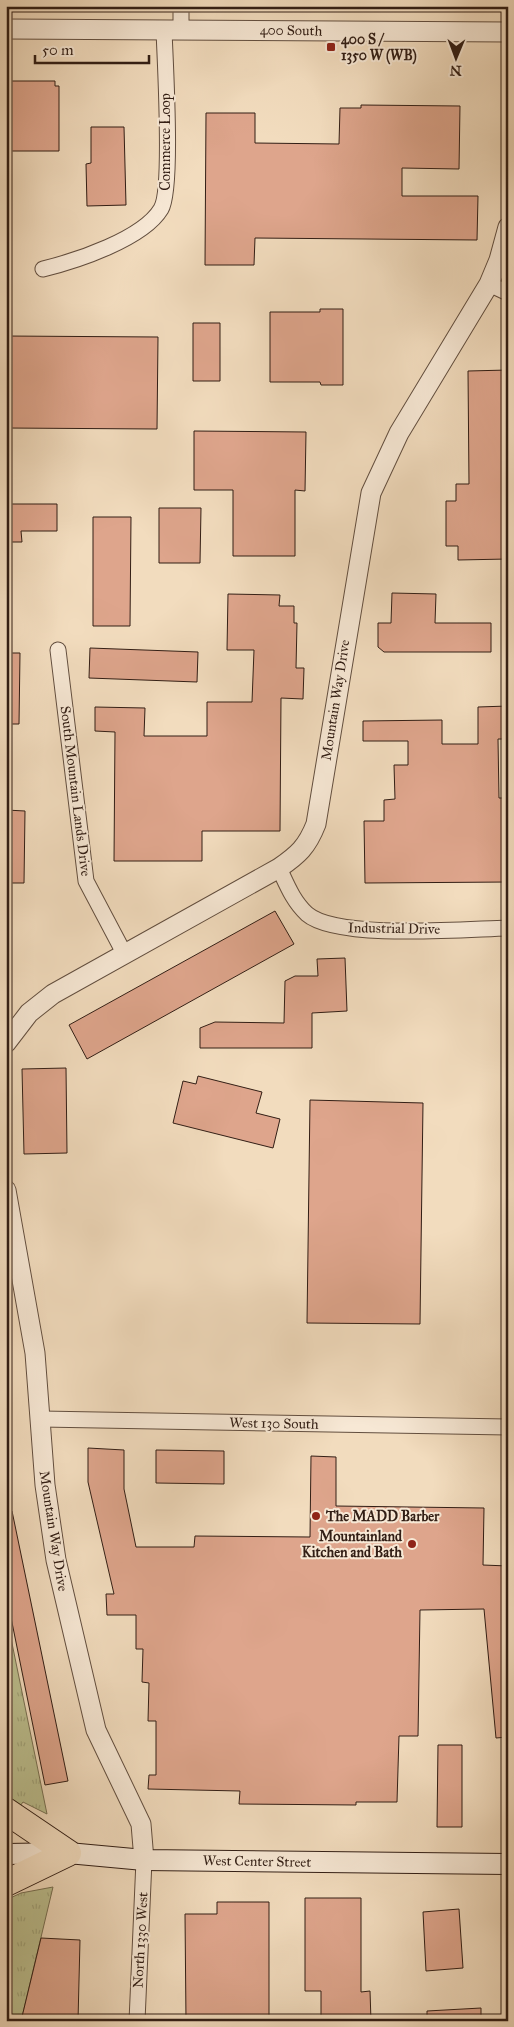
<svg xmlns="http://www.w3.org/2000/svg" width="514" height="2027" font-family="'IM FELL Great Primer',serif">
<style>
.grass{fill:url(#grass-tufts);stroke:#776f52}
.building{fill:#dea58c;stroke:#321e15}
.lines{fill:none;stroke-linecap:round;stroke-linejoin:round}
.minor-casing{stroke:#624e3f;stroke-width:17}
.tertiary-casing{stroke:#624e3f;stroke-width:21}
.secondary-casing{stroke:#321e15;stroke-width:22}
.motorway-casing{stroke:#321e15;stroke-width:28}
.minor{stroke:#f7e8d5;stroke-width:15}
.tertiary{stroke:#f7e8d5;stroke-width:19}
.secondary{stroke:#f7e8d5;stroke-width:20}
.motorway{stroke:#f2dcbe;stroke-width:26}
.poi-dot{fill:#8f2418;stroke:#f7e8d5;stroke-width:2}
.labels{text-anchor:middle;stroke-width:4;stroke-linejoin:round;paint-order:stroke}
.street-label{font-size:14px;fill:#321e15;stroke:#f7e8d5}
.poi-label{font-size:14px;font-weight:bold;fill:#321e15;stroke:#f7e8d5;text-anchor:start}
</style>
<defs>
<pattern id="grass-tufts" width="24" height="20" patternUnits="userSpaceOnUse" patternTransform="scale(1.25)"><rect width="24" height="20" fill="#bcc090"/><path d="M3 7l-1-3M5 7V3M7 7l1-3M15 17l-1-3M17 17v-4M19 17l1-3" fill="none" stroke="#a2a57b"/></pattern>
</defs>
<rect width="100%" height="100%" fill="#f2dcbe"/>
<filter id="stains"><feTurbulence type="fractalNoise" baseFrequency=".004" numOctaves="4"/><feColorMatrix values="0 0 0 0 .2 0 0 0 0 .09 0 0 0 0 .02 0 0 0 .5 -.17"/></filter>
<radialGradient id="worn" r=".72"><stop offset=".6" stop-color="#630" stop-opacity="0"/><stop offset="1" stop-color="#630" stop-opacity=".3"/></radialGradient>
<path class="grass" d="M 6,1614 L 47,1814 L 23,1802 L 20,1806 L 6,1795 Z
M 53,1887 L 21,2021 L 6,2021 L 6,1900 L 21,1893 Z"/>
<path class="building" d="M 6,81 L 55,81 L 55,86 L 59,86 L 59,151 L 6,151 Z
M 361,105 L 460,106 L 459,169 L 402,168 L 402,196 L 478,196 L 477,240 L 255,238 L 254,265 L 205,265 L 206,113 L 255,113 L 255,143 L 339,144 L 340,108 L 361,108 Z
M 91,127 L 124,127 L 126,205 L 87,206 L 86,164 L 91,163 Z
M 320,309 L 343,309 L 343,385 L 321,385 L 320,382 L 270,382 L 270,312 L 320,312 Z
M 193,323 L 220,323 L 220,381 L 193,381 Z
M 6,336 L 158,337 L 157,429 L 6,428 Z
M 508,370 L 508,559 L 458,560 L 458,546 L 446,546 L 446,501 L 456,501 L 456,484 L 469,484 L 468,371 Z
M 194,431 L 306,432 L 305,491 L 295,490 L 295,556 L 233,556 L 233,490 L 194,490 Z
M 6,504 L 57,504 L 57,531 L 21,531 L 22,542 L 6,542 Z
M 159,508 L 201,508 L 200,563 L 159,563 Z
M 93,517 L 131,517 L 130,626 L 93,626 Z
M 392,593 L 436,594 L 435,623 L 491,623 L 491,652 L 384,652 L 378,647 L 378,623 L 391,623 Z
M 228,594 L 280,595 L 279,606 L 294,606 L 294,623 L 297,623 L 296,668 L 304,668 L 303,699 L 281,698 L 280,831 L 202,831 L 202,861 L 114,861 L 115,732 L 95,731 L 95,707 L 145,708 L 144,736 L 207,736 L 207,702 L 252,702 L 254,650 L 227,650 Z
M 90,648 L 198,652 L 197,682 L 89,678 Z
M 6,653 L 20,653 L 19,724 L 6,724 Z
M 508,706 L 508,739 L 498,739 L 499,798 L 508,798 L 508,882 L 365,883 L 364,821 L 384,821 L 384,800 L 395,799 L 394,765 L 408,765 L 408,741 L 363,741 L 363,721 L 442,720 L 442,744 L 478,744 L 478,707 Z
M 6,810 L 25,811 L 24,883 L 6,883 Z
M 275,911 L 294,944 L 87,1059 L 69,1025 Z
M 345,958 L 347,1011 L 312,1013 L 312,1048 L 200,1048 L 200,1028 L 215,1022 L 284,1023 L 285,981 L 295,976 L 318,976 L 317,959 Z
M 66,1068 L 67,1153 L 24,1154 L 22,1069 Z
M 198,1076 L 262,1092 L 256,1113 L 280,1119 L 273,1148 L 173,1123 L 183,1081 L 196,1084 Z
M 310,1100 L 423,1103 L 420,1324 L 307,1323 Z
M 88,1448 L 124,1450 L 124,1489 L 136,1547 L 194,1547 L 195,1536 L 310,1537 L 311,1456 L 336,1457 L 336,1506 L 484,1508 L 483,1565 L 508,1566 L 508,1737 L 496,1738 L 484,1609 L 420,1610 L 418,1736 L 399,1736 L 397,1802 L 356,1802 L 356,1805 L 239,1804 L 240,1791 L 148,1789 L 149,1775 L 156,1775 L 156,1721 L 148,1721 L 149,1683 L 142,1682 L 143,1649 L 136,1649 L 136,1615 L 107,1615 L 106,1594 L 114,1594 L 88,1482 Z
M 156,1450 L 224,1451 L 224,1484 L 156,1483 Z
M 6,1511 L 12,1511 L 68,1781 L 45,1785 L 6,1593 Z
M 438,1745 L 462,1745 L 462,1827 L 437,1827 Z
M 305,1898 L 361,1898 L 361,1992 L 370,1991 L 371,2021 L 321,2021 L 321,1991 L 305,1991 Z
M 217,1902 L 269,1902 L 269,2016 L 217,2016 L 217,2021 L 186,2021 L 185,1914 L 217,1914 Z
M 459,1909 L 463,1968 L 426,1971 L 423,1912 Z
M 41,1938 L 80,1940 L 78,2021 L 21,2021 Z
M 481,2008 L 481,2021 L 427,2021 L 427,2011 Z"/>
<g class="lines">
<g class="minor-casing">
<path id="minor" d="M 181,29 L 181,6
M 43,269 C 76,261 143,239 161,209 C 173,190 165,61 164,30
M 489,284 L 508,293
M 58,650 L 86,881 L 124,953
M 279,868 C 287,885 293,901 307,914 C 337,940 465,929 508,928
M 41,1419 L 508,1427
M 137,2021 L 144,1860"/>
</g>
<g class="tertiary-casing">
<path id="tertiary" d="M 6,29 L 508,32
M 6,1043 L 29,1013 L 53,994 L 279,868 C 298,855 307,847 316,824 L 371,493 L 399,433 L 489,284 L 499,260 L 508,227
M 6,1190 L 35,1353 L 45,1485 L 56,1560 L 96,1730 L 141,1824 L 144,1860"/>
</g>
<g class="secondary-casing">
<path id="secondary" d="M 6,1854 L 68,1853 L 144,1860 L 508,1864"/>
</g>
<g class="motorway-casing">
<path id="motorway" d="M 6,1811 L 68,1853
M 6,1883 L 68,1853"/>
</g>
<use href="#minor" class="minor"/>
<use href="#tertiary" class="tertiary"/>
<use href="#secondary" class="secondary"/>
<use href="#motorway" class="motorway"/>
</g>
<g class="poi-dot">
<rect x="326" y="42" width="10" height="10" rx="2.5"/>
<circle cx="316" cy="1516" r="5"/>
<circle cx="412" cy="1544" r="5"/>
</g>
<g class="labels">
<g class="street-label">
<text transform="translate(291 30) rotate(1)" y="5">400 South</text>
<text transform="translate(165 142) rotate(-90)" y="5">Commerce Loop</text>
<text transform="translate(335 700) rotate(-81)" y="5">Mountain Way Drive</text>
<text transform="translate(76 791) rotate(83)" y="5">South Mountain Lands Drive</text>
<text transform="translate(394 928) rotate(1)" y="5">Industrial Drive</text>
<text transform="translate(274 1423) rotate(1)" y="5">West 130 South</text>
<text transform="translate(54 1531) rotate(81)" y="5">Mountain Way Drive</text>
<text transform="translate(257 1861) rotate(1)" y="5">West Center Street</text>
<text transform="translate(140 1940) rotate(-87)" y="5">North 1330 West</text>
</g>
<g class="poi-label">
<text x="341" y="44">400 S /<tspan x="341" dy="16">1350 W (WB)</tspan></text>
<text x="326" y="1521">The MADD Barber</text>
<text x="402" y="1541" text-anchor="end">Mountainland<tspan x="402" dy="16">Kitchen and Bath</tspan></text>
</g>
</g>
<rect width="514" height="2027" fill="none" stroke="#f2dcbe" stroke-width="25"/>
<rect x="8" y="8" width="499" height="2012" fill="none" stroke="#321e15" stroke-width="2.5"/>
<rect x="12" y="12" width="489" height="2002" fill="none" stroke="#321e15"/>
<g transform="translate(456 58) rotate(181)" stroke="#f7e8d5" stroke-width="4" paint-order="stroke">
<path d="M0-4L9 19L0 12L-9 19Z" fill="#321e15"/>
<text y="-8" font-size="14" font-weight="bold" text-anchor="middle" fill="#321e15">N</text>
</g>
<path d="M35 55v8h114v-8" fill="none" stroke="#321e15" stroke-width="2.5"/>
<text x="42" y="55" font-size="15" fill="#321e15" stroke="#f7e8d5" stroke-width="4" paint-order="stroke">50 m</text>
<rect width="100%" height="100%" filter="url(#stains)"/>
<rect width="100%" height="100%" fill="url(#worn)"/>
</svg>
